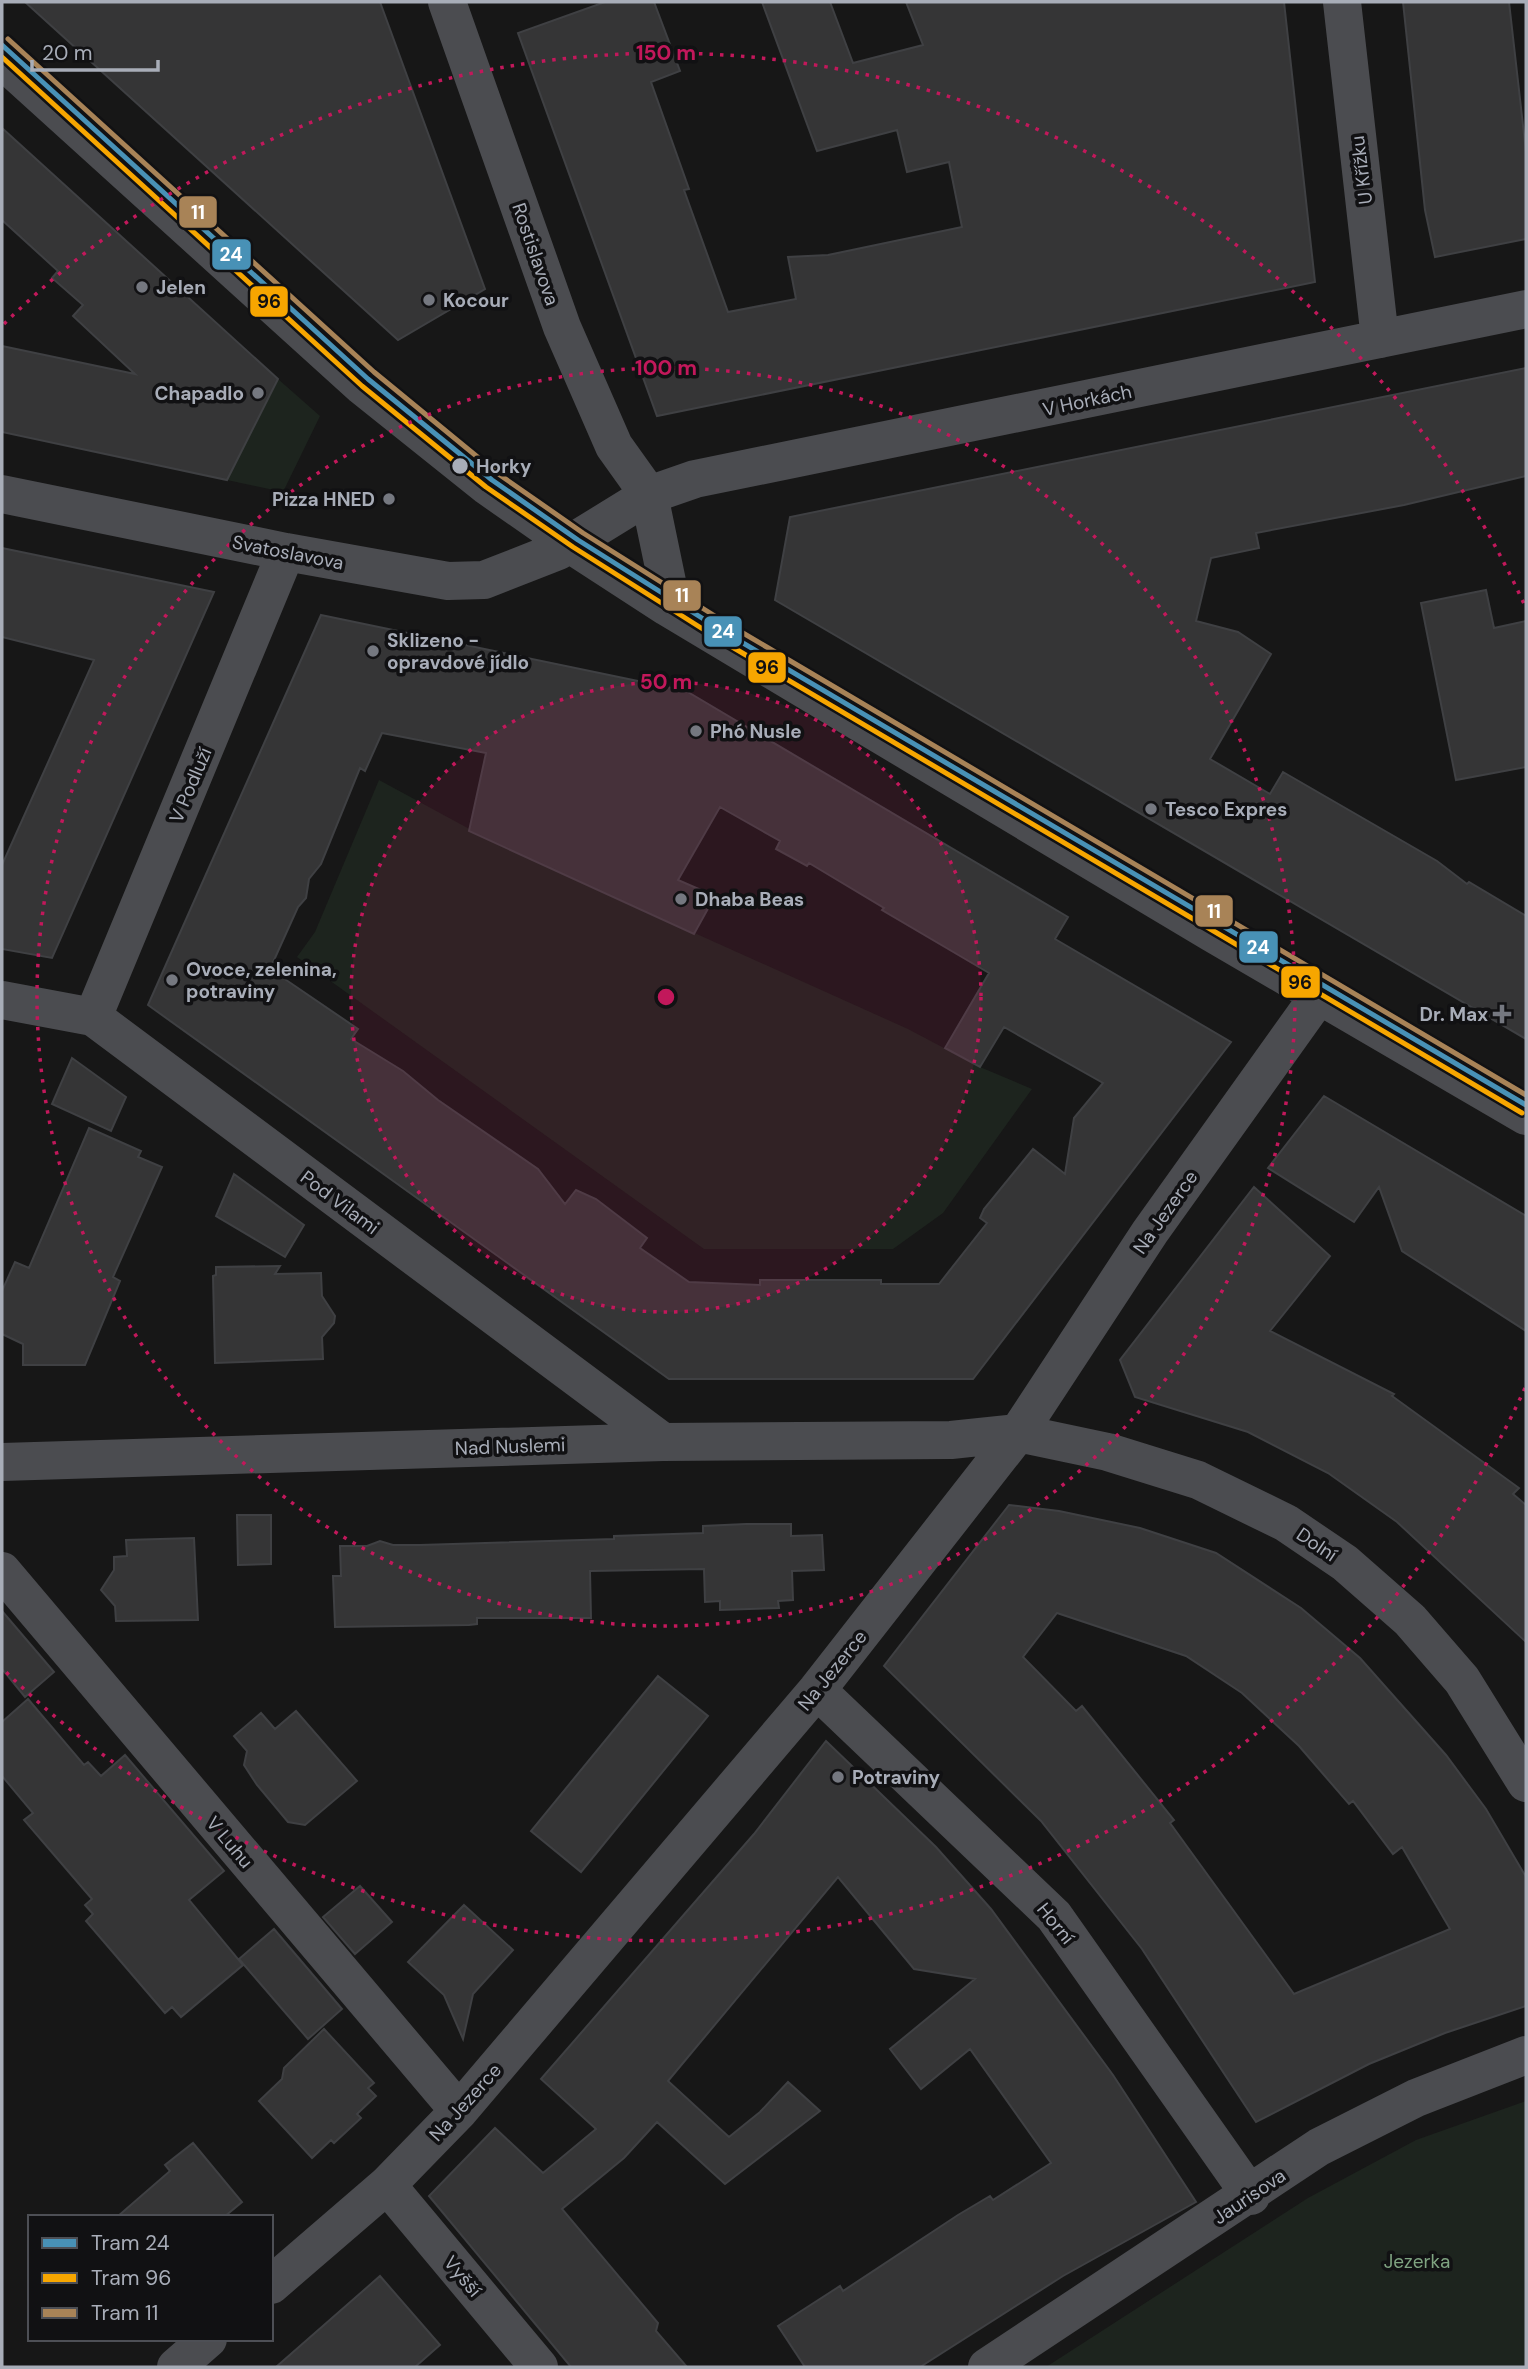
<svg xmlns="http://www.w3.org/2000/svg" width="1528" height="2369" font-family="'DM Sans',sans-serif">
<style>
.green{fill:#1d241e}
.building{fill:#353536;stroke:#3f4043;stroke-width:2;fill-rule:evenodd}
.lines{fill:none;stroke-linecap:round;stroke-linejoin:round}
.minor{stroke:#4b4c50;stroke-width:38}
.tram-1-casing{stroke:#111113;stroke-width:10}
.tram-2-casing{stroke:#111113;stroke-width:10}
.tram-3-casing{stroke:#111113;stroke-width:10}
.tram-1{stroke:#4891b6;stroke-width:5}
.tram-2{stroke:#f7a600;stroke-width:5}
.tram-3{stroke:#a88357;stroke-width:5}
.ring{fill:none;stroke:#c2185b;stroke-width:3.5;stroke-dasharray:3.5 7}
.poi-dot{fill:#757880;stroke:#111113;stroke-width:2.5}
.stop-dot{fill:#a8adb8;stroke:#111113;stroke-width:2.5}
.labels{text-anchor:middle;stroke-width:7;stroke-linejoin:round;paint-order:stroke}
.street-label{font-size:19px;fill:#a8adb8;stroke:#111113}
.poi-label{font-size:19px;font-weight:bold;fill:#a8adb8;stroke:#111113;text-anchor:start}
.stop-label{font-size:19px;font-weight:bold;fill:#a8adb8;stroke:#111113;text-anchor:start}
.park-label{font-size:19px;fill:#7fa381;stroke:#111113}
.centre{fill:#c2185b;stroke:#111113;stroke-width:3.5}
.ring-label{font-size:21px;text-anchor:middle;font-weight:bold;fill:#c2185b;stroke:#111113;stroke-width:7;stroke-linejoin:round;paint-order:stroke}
.line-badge{stroke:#111113;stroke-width:2.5}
.badge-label{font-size:19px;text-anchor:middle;font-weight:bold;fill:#fff}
.pale-badge-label{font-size:19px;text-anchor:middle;font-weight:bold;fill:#111}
</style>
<rect width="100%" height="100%" fill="#171717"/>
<path class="green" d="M 278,379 L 320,416 L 283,492 L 227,480 Z
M 379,780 L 499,845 L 908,1029 L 980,1067 L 1032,1089 L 943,1213 L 893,1249 L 704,1249 L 297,957 L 315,932 Z
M 1526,2101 L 1526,2367 L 1046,2367 L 1308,2198 L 1416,2140 Z"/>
<path class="building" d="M 25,2 L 380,2 L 485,289 L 398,340 Z
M 605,2 L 654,2 L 680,71 L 651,82 L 689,189 L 684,190 L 728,312 L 796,299 L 788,257 L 828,255 L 962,227 L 949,162 L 907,172 L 897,130 L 817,151 L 762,2 L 830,2 L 853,63 L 923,45 L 906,2 L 1284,2 L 1315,282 L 657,416 L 518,33 Z
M 1403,2 L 1509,2 L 1526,152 L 1526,239 L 1435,257 L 1425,210 Z
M 2,128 L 278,379 L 227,480 L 2,432 L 2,346 L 135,374 L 73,316 L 83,305 L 52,278 L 58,271 L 2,220 Z
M 1526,368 L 1526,476 L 1404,505 L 1256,533 L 1259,548 L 1211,558 L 1196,621 L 1238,632 L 1271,654 L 1210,759 L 1270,794 L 1283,772 L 1437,861 L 1467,884 L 1469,882 L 1526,916 L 1526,1039 L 775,600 L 790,517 Z
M 2,548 L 214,592 L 52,958 L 2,949 L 2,865 L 94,660 L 2,637 Z
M 1486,590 L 1494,628 L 1526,621 L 1526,767 L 1456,780 L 1421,603 Z
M 321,615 L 686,691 L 1068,917 L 1055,939 L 1231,1042 L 973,1379 L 669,1379 L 148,1005 ZM 382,733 L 486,753 L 469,831 L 694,934 L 715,896 L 678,880 L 720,807 L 780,841 L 776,849 L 807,866 L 809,863 L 884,908 L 882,910 L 989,973 L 945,1048 L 980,1067 L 1004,1027 L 1103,1083 L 1074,1118 L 1065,1174 L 1033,1149 L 984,1209 L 980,1218 L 987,1223 L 939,1284 L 881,1284 L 881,1280 L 760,1280 L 760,1285 L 689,1282 L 640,1248 L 647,1238 L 596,1199 L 576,1190 L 565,1204 L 538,1169 L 438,1100 L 403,1071 L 351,1039 L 358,1029 L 270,969 L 298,907 L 306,898 L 309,879 L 321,864 L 360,768 L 365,771 Z
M 72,1058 L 126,1097 L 111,1131 L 52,1104 Z
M 1324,1096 L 1526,1216 L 1526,1331 L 1402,1251 L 1379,1187 L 1354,1222 L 1268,1168 Z
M 89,1128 L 141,1151 L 138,1157 L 162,1167 L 113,1277 L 120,1281 L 85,1365 L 23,1365 L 23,1344 L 2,1334 L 2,1291 L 15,1262 L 29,1268 Z
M 234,1174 L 304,1225 L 285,1257 L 216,1216 Z
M 1254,1187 L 1330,1256 L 1270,1331 L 1394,1394 L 1392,1396 L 1519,1488 L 1513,1494 L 1526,1505 L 1526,1642 L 1397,1522 L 1328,1473 L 1248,1432 L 1135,1397 L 1120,1360 Z
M 280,1266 L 275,1274 L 321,1273 L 322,1296 L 335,1316 L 334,1323 L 322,1337 L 323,1359 L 215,1363 L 213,1276 L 216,1275 L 216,1267 Z
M 1009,1505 L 1059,1511 L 1140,1528 L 1216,1553 L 1301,1608 L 1360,1658 L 1446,1755 L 1486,1809 L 1526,1877 L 1526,2006 L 1445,2033 L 1369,2064 L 1256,2122 L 1142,1949 L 1041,1821 L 884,1666 ZM 1057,1613 L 1186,1656 L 1242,1693 L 1299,1746 L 1349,1804 L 1353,1801 L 1393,1854 L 1402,1847 L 1450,1929 L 1294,1994 L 1170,1823 L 1174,1820 L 1082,1706 L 1076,1711 L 1023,1657 Z
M 237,1515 L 271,1515 L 271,1564 L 238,1565 Z
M 746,1524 L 791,1524 L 791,1536 L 822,1535 L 824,1570 L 792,1571 L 793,1600 L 778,1601 L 779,1608 L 720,1610 L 720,1601 L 705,1602 L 704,1569 L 590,1571 L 591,1618 L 477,1618 L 477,1624 L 469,1625 L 335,1627 L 333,1576 L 341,1576 L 340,1546 L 367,1546 L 380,1541 L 393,1545 L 420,1545 L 614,1539 L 614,1536 L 703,1533 L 703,1526 Z
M 194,1538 L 198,1620 L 116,1621 L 115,1606 L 101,1590 L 114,1570 L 114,1557 L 127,1556 L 126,1540 Z
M 2,1611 L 54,1672 L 25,1697 L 2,1669 Z
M 658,1676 L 708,1716 L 581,1872 L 531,1831 Z
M 28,1699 L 84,1765 L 88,1762 L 101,1776 L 125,1755 L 224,1871 L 189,1900 L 243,1965 L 181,2017 L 172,2007 L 165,2013 L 86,1921 L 93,1914 L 85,1905 L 92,1899 L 24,1820 L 33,1813 L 2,1776 L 2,1722 Z
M 296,1711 L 357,1781 L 305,1825 L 288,1822 L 257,1785 L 244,1765 L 247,1751 L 234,1736 L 261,1713 L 275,1729 Z
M 826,1741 L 936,1847 L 991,1909 L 1113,2075 L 1196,2202 L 1063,2276 L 920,2367 L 805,2367 L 778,2326 L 840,2286 L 843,2291 L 958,2215 L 990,2196 L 993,2200 L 1051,2163 L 970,2049 L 921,2089 L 890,2049 L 975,1979 L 914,1969 L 838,1877 L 668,2081 L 729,2137 L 760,2112 L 788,2082 L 820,2111 L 725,2184 L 657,2122 L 624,2158 L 562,2209 L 658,2323 L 656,2331 L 687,2367 L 571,2367 L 429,2196 L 495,2128 L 543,2173 L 596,2129 L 541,2079 L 754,1834 Z
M 360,1886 L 392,1922 L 355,1954 L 323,1917 Z
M 464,1905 L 513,1950 L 473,1994 L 463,2039 L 444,1995 L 408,1962 Z
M 274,1929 L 342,2009 L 308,2039 L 239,1959 Z
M 324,2029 L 374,2083 L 368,2088 L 376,2096 L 357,2114 L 361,2118 L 334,2143 L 331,2140 L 312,2158 L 259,2101 L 282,2079 L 284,2068 Z
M 193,2143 L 242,2202 L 224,2217 L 117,2217 L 170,2171 L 165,2165 Z
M 380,2276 L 440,2345 L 415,2367 L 276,2367 Z"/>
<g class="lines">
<path class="minor" d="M 447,2 L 562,327 L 614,446 L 649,495 L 670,596 L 667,607
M 1342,2 L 1380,339
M 2,60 L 362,386 L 487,486 L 570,544 L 667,607 L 1212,933 L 1526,1116
M 2,494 L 286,552 L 448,581 L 484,580 L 558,551 L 649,495 L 695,479 L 1526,309
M 2,1000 L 93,1017 L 663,1442
M 93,1017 L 286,552
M 2,1462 L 663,1442 L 951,1440 L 1018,1433 L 1108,1452 L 1198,1480 L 1286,1523 L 1345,1563 L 1410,1620 L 1462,1680 L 1526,1783
M 2,1571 L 459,2111
M 817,1690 L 1054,1916 L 1251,2196
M 387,2185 L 539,2367
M 271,2285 L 387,2185 L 459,2111 L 817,1690 L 1018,1433 L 1150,1232 L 1320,994
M 176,2367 L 208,2339
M 987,2367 L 1319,2147 L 1416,2098 L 1526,2055"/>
<g class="tram-1-casing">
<path id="tram-1" d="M 2,45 L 368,379 L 492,480 L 578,540 L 721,630 L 1526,1105"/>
</g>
<g class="tram-2-casing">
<path id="tram-2" d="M 2,57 L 362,386 L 486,487 L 573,547 L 717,638 L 1522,1113"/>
</g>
<g class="tram-3-casing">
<path id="tram-3" d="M 8,39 L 374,372 L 497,473 L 583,533 L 726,623 L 1526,1095"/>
</g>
<use href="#tram-1" class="tram-1"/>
<use href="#tram-2" class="tram-2"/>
<use href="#tram-3" class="tram-3"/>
</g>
<circle cx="666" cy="997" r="315" fill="#c2185b" fill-opacity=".12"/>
<g class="ring">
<circle cx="666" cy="997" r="315"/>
<circle cx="666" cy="997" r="629"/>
<path d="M1525 1388A944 944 0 0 1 4 1670M4 324A944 944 0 0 1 1525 606"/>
</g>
<g class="poi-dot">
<circle cx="142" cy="287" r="7"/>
<circle cx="429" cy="300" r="7"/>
<circle cx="258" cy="393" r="7"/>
<circle cx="389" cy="499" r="7"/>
<circle cx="373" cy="651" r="7"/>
<circle cx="696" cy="731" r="7"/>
<circle cx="1151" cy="809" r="7"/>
<circle cx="681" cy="899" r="7"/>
<circle cx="172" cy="980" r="7"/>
<path d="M1498.5 1003.5h7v7h7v7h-7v7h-7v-7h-7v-7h7z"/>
<circle cx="838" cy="1777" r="7"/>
</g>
<circle class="stop-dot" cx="460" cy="466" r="9"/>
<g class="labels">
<g class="street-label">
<text transform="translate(1361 170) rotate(-97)" y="7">U Křížku</text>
<text transform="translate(536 254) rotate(71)" y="7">Rostislavova</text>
<text transform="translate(1087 400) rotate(-12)" y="7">V Horkách</text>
<text transform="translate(288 552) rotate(11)" y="7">Svatoslavova</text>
<text transform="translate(190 785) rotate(-67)" y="7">V Podluží</text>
<text transform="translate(340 1202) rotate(37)" y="7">Pod Vilami</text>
<text transform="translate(1165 1212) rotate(-55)" y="7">Na Jezerce</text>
<text transform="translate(510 1446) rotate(-2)" y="7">Nad Nuslemi</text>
<text transform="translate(1317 1544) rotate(34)" y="7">Dolní</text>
<text transform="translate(832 1670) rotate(-51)" y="7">Na Jezerce</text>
<text transform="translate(230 1842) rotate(50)" y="7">V Luhu</text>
<text transform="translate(1056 1923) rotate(51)" y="7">Horní</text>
<text transform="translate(465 2102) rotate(-48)" y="7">Na Jezerce</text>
<text transform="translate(1249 2196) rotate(-34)" y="7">Jaurisova</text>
<text transform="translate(463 2276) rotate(50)" y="7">Vyšší</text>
</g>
<g class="poi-label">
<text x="156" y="294">Jelen</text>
<text x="443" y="307">Kocour</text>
<text x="244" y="400" text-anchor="end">Chapadlo</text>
<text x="375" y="506" text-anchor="end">Pizza HNED</text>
<text x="387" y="647">Sklizeno -<tspan x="387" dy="22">opravdové jídlo</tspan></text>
<text x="710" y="738">Phó Nusle</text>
<text x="1165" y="816">Tesco Expres</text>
<text x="695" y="906">Dhaba Beas</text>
<text x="186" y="976">Ovoce, zelenina,<tspan x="186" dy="22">potraviny</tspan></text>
<text x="1488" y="1021" text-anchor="end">Dr. Max</text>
<text x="852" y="1784">Potraviny</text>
</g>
<g class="stop-label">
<text x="476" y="473">Horky</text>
</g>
<g class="park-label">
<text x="1417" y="2268">Jezerka</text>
</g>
</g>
<circle cx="666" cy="997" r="10" class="centre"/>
<g class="ring-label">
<text x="666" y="60">150 m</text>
<text x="666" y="375">100 m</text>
<text x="666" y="689">50 m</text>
</g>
<g class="line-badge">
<rect x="178" y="195" width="40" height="34" rx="7" fill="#a88357"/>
<rect x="211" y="238" width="41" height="33" rx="7" fill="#4891b6"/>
<rect x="249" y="285" width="40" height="33" rx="7" fill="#f7a600"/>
<rect x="662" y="579" width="40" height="33" rx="7" fill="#a88357"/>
<rect x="703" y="615" width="40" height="33" rx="7" fill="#4891b6"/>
<rect x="747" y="651" width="40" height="33" rx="7" fill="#f7a600"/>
<rect x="1194" y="894" width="40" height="34" rx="7" fill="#a88357"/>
<rect x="1238" y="930" width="41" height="34" rx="7" fill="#4891b6"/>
<rect x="1280" y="965" width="41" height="34" rx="7" fill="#f7a600"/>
</g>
<g class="badge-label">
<text x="198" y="219">11</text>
<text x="231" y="261">24</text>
<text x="682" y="602">11</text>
<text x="723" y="638">24</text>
<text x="1214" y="918">11</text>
<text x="1258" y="954">24</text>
</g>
<g class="pale-badge-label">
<text x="269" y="308">96</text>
<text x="767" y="674">96</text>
<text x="1300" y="989">96</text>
</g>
<rect width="1528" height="2369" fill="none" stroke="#a8adb8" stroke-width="7"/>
<rect x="28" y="2215" width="245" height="126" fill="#111113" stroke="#4d4f55" stroke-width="2"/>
<rect x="42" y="2238" width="35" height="10" fill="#4891b6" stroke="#4d4f55" stroke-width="2"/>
<text x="91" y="2250" font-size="21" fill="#a8adb8">Tram 24</text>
<rect x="42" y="2273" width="35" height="10" fill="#f7a600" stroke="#4d4f55" stroke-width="2"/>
<text x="91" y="2285" font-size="21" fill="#a8adb8">Tram 96</text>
<rect x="42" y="2308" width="35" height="10" fill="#a88357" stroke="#4d4f55" stroke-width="2"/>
<text x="91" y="2320" font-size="21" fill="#a8adb8">Tram 11</text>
<path d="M32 60v10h126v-10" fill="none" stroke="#a8adb8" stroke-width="3.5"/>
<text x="42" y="60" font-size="21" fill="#a8adb8" stroke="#111113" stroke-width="5" paint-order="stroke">20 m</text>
</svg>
